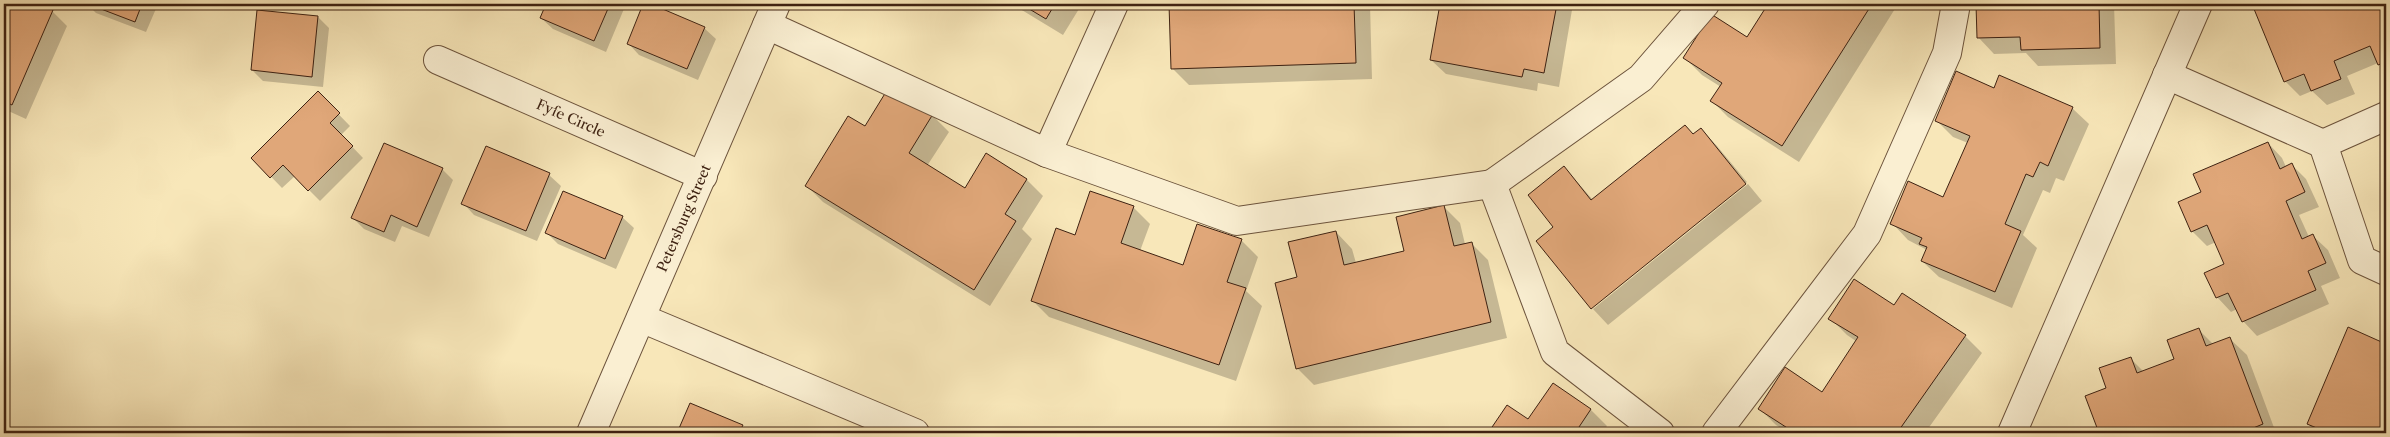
<svg xmlns="http://www.w3.org/2000/svg" width="2390" height="437" font-family="'Libre Caslon Text',serif">
<style>
.shadow{fill:#0003;fill-rule:evenodd}
.building{fill:#e0a779;stroke:#3e2212}
.lines{fill:none;stroke-linecap:round;stroke-linejoin:round}
.minor-casing{stroke:#6c533c;stroke-width:30}
.minor{stroke:#faefd2;stroke-width:28}
.labels{text-anchor:middle;stroke-width:4;stroke-linejoin:round;paint-order:stroke}
.street-label{font-size:14px;fill:#3e2212;stroke:#faefd2}
</style>
<rect width="100%" height="100%" fill="#f8e7b9"/>
<filter id="stains"><feTurbulence type="fractalNoise" baseFrequency=".004" numOctaves="4"/><feColorMatrix values="0 0 0 0 .2 0 0 0 0 .09 0 0 0 0 .02 0 0 0 .5 -.17"/></filter>
<radialGradient id="worn" r=".72"><stop offset=".6" stop-color="#630" stop-opacity="0"/><stop offset="1" stop-color="#630" stop-opacity=".3"/></radialGradient>
<path class="shadow" d="M 4,4 L 35,4 L 52,11 L 67,26 L 26,119 L 4,109 Z
M 87,4 L 158,4 L 146,32 L 96,13 Z
M 547,4 L 626,4 L 606,52 L 553,29 L 541,18 Z
M 645,4 L 704,28 L 716,39 L 698,80 L 639,55 L 628,43 Z
M 1012,4 L 1082,4 L 1063,35 Z
M 1170,4 L 1370,4 L 1372,79 L 1189,85 L 1172,68 Z
M 1441,4 L 1573,4 L 1559,87 L 1538,83 L 1537,91 L 1446,74 L 1431,60 Z
M 1769,4 L 1898,4 L 1799,162 L 1728,117 L 1712,101 L 1721,87 L 1702,75 L 1685,58 L 1747,39 Z
M 1977,4 L 2114,4 L 2116,64 L 2038,66 L 2026,53 L 1994,54 L 1978,37 Z
M 2268,4 L 2386,4 L 2386,72 L 2378,63 L 2347,76 L 2355,94 L 2327,105 L 2312,91 L 2300,96 L 2285,81 L 2255,9 ZM 2310,72 L 2291,80 L 2291,78 Z
M 318,17 L 329,28 L 323,87 L 263,81 L 252,70 Z
M 1995,89 L 2072,108 L 2089,124 L 2064,181 L 2056,178 L 2050,193 L 2043,190 L 2023,235 L 2037,248 L 2012,308 L 1939,277 L 1922,261 L 1927,250 L 1908,240 L 1892,223 L 1944,199 L 1968,143 L 1953,137 L 1936,120 Z
M 318,93 L 350,126 L 341,135 L 363,158 L 320,201 L 295,176 L 282,188 L 253,158 Z
M 932,115 L 949,132 L 927,166 L 965,189 L 1027,180 L 1043,196 L 1022,229 L 1032,239 L 990,306 L 823,202 L 807,186 L 865,128 Z
M 1701,129 L 1717,146 L 1747,182 L 1592,307 L 1555,227 L 1564,167 L 1593,200 Z
M 2268,143 L 2282,158 L 2286,167 L 2292,165 L 2306,179 L 2319,207 L 2299,215 L 2309,237 L 2313,236 L 2328,250 L 2340,278 L 2321,286 L 2329,304 L 2257,336 L 2243,321 L 2237,309 L 2231,312 L 2217,297 L 2225,265 L 2216,242 L 2207,246 L 2192,231 L 2202,193 Z
M 442,169 L 453,180 L 429,237 L 402,226 L 395,242 L 364,229 L 353,218 Z
M 549,175 L 561,186 L 537,241 L 474,215 L 463,203 Z
M 1748,184 L 1762,201 L 1608,325 L 1593,309 Z
M 1443,206 L 1460,223 L 1465,244 L 1471,243 L 1488,260 L 1507,338 L 1314,385 L 1297,368 L 1298,278 L 1336,232 L 1352,249 L 1356,263 L 1406,252 Z
M 1133,207 L 1150,224 L 1140,251 L 1184,266 L 1241,240 L 1258,257 L 1246,291 L 1262,306 L 1236,381 L 1049,317 L 1032,300 L 1076,236 Z
M 622,217 L 634,228 L 616,269 L 558,244 L 547,233 Z
M 1902,295 L 1965,336 L 1982,353 L 1925,433 L 1789,433 L 1776,425 L 1760,409 L 1822,393 L 1856,341 L 1847,335 L 1830,318 L 1894,307 Z
M 2198,329 L 2213,344 L 2230,339 L 2247,355 L 2276,433 L 2100,433 L 2086,397 L 2108,389 L 2130,358 L 2144,372 L 2176,360 Z
M 2348,329 L 2386,345 L 2386,433 L 2318,433 L 2308,424 Z
M 1553,384 L 1591,410 L 1607,426 L 1602,433 L 1489,433 L 1507,407 L 1528,421 Z
M 691,404 L 742,427 L 749,433 L 679,433 Z"/>
<path class="building" d="M 4,4 L 38,4 L 53,10 L 12,105 L 4,101 Z
M 88,4 L 142,4 L 135,22 Z
M 546,4 L 610,4 L 594,41 L 540,18 Z
M 643,4 L 651,4 L 705,27 L 687,69 L 627,44 Z
M 1021,4 L 1055,4 L 1046,19 Z
M 1169,4 L 1354,4 L 1356,63 L 1171,69 Z
M 1440,4 L 1557,4 L 1544,73 L 1524,69 L 1522,77 L 1430,60 Z
M 1768,4 L 1872,4 L 1782,146 L 1710,101 L 1722,83 L 1683,58 L 1711,14 L 1747,37 Z
M 1976,4 L 2099,4 L 2100,48 L 2021,50 L 2020,37 L 1977,38 Z
M 2265,4 L 2386,4 L 2386,62 L 2378,65 L 2370,46 L 2334,61 L 2341,79 L 2311,91 L 2304,74 L 2284,82 L 2254,9 Z
M 257,10 L 318,16 L 312,77 L 251,70 Z
M 1956,71 L 1994,88 L 1999,75 L 2073,107 L 2048,166 L 2040,162 L 2033,177 L 2026,174 L 2005,224 L 2021,231 L 1995,292 L 1921,261 L 1927,247 L 1919,244 L 1922,238 L 1890,224 L 1908,181 L 1943,197 L 1970,136 L 1935,121 Z
M 889,87 L 933,114 L 909,153 L 965,188 L 986,153 L 1027,179 L 1005,214 L 1016,221 L 974,290 L 805,186 L 848,116 L 865,126 Z
M 318,91 L 340,113 L 330,123 L 353,146 L 308,191 L 283,165 L 270,178 L 251,158 Z
M 1685,125 L 1693,134 L 1701,128 L 1746,184 L 1591,309 L 1536,241 L 1553,227 L 1528,195 L 1564,166 L 1591,200 Z
M 2268,142 L 2280,169 L 2292,163 L 2305,192 L 2286,201 L 2302,239 L 2313,234 L 2326,263 L 2308,271 L 2316,290 L 2242,322 L 2228,293 L 2216,298 L 2204,273 L 2224,264 L 2207,225 L 2191,232 L 2178,202 L 2201,192 L 2193,174 Z
M 384,143 L 443,168 L 417,227 L 391,215 L 384,232 L 351,218 Z
M 486,146 L 550,173 L 526,231 L 461,204 Z
M 563,191 L 623,216 L 605,259 L 545,233 Z
M 1090,191 L 1134,206 L 1121,243 L 1183,265 L 1197,224 L 1242,239 L 1227,282 L 1246,288 L 1219,365 L 1031,301 L 1056,228 L 1075,235 Z
M 1444,205 L 1454,246 L 1472,242 L 1491,322 L 1296,369 L 1275,283 L 1297,277 L 1288,242 L 1336,231 L 1344,265 L 1404,251 L 1396,217 Z
M 1854,279 L 1894,305 L 1902,293 L 1966,335 L 1897,433 L 1791,433 L 1792,431 L 1758,409 L 1785,367 L 1822,392 L 1858,337 L 1828,319 Z
M 2348,327 L 2386,344 L 2386,433 L 2329,433 L 2307,424 Z
M 2199,328 L 2206,346 L 2230,337 L 2263,424 L 2241,433 L 2099,433 L 2085,396 L 2106,388 L 2099,368 L 2131,357 L 2137,373 L 2174,359 L 2167,340 Z
M 1553,383 L 1591,409 L 1575,433 L 1488,433 L 1507,405 L 1528,419 Z
M 690,403 L 743,425 L 739,433 L 677,433 Z"/>
<g class="lines">
<g class="minor-casing">
<g id="minor">
<path d="M 1114,4 L 1047,153 L 1237,221 L 1492,184"/>
<path d="M 767,25 L 1047,153"/>
<path id="s1" d="M 438,60 L 703,176"/>
<path d="M 2167,75 L 2323,144"/>
<path d="M 2386,116 L 2323,144 L 2362,260 L 2386,271"/>
<path d="M 641,318 L 915,433"/>
<path id="s2" d="M 591,433 L 776,4"/>
<path d="M 1660,433 L 1555,352 L 1492,184 L 1641,78 L 1705,4"/>
<path d="M 1716,433 L 1867,234 L 1947,53 L 1956,4"/>
<path d="M 2012,433 L 2198,4"/>
</g>
</g>
<use href="#minor" class="minor"/>
</g>
<g class="labels">
<g class="street-label">
<text dy="5" stroke="none"><textPath href="#s1" startOffset="145">Fyfe Circle</textPath></text>
<text dy="5" stroke="none"><textPath href="#s2" startOffset="234">Petersburg Street</textPath></text>
</g>
</g>
<rect width="2390" height="437" fill="none" stroke="#f8e7b9" stroke-width="20"/>
<rect x="5" y="5" width="2380" height="427" fill="none" stroke="#3e2212" stroke-width="2.5"/>
<rect x="10" y="10" width="2370" height="417" fill="none" stroke="#3e2212"/>
<rect width="100%" height="100%" filter="url(#stains)"/>
<rect width="100%" height="100%" fill="url(#worn)"/>
</svg>
